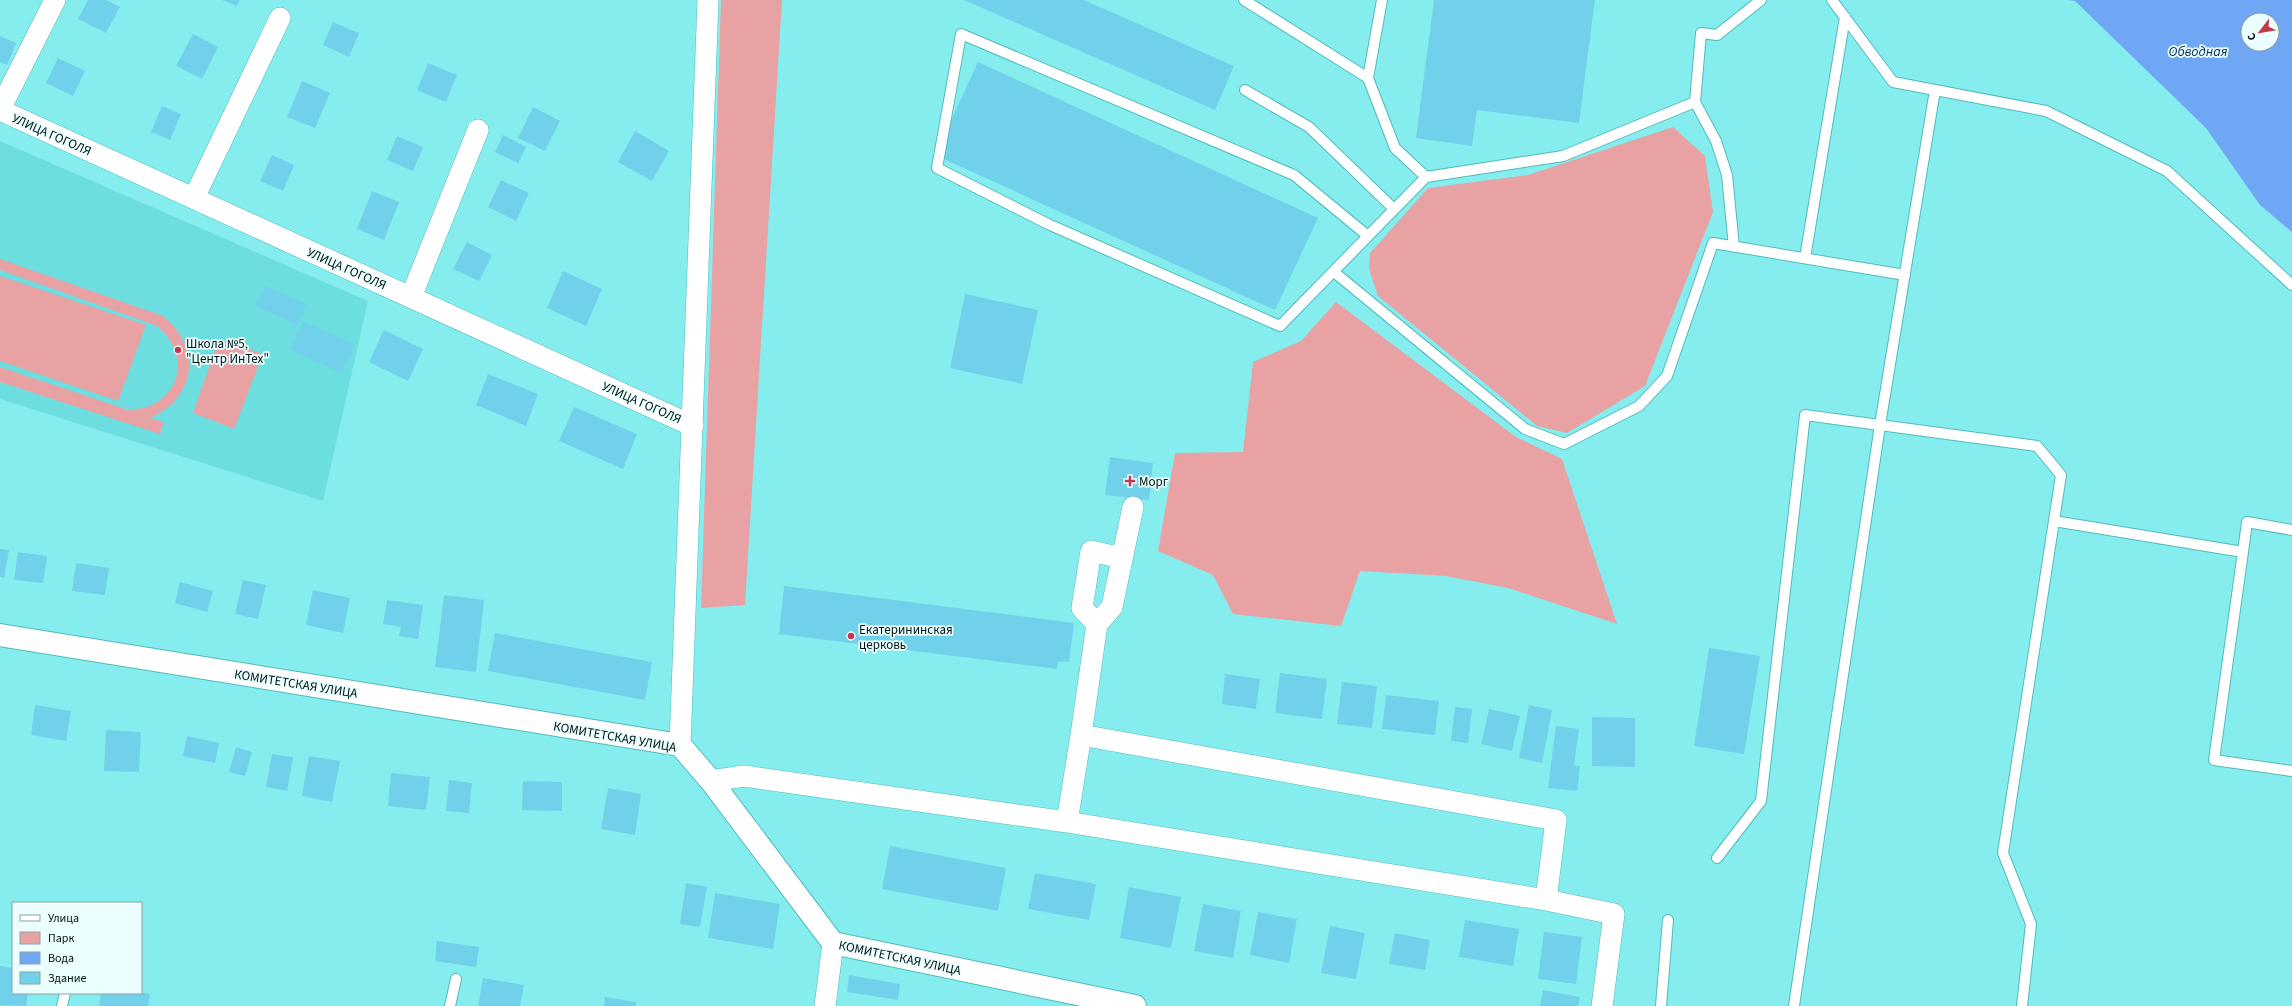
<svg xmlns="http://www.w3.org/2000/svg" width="2292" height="1006" font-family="'Source Sans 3',sans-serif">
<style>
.built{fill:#6cdee0}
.green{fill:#e8a2a4}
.water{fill:#70a7f4;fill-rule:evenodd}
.building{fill:#72d1ea}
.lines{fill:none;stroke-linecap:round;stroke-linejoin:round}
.service-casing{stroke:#51babc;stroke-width:12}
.minor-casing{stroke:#51babc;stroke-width:22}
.tertiary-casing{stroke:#51babc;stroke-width:24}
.service{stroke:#fff;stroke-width:10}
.minor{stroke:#fff;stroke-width:21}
.tertiary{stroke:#fff;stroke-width:22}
.poi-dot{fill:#c7374d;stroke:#ecffff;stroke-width:1.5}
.labels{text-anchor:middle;stroke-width:3.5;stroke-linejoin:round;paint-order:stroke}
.street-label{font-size:13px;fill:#001415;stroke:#ecffff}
.poi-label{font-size:13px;fill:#001415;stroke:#ecffff;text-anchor:start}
.water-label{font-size:14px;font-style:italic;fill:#072c5b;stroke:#ecffff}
</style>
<rect width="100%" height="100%" fill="#86edef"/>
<path class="built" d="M 0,141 L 368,301 L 323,501 L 0,399 Z"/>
<path class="green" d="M 721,0 L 782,0 L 745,605 L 701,608 Z
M 1673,127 L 1705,156 L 1713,212 L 1645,386 L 1567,433 L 1537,426 L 1378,296 L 1369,269 L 1370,253 L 1428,188 L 1528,175 Z
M 0,259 L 163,316 C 202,347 197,397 150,418 L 164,422 L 160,434 L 0,382 L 0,367 L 128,410 C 178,409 195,357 157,326 L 0,270 Z
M 0,276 L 146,325 L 118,401 L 0,361 Z
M 1336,302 L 1516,437 L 1562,459 L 1617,624 L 1508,588 L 1446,576 L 1360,571 L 1341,626 L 1233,614 L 1213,575 L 1158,551 L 1175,453 L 1243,452 L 1253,362 L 1301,341 Z
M 219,339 L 263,354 L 234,429 L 193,413 Z"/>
<path class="water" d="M 2069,0 L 2292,0 L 2292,232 L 2260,205 L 2206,128 L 2075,1 ZM 2248,20 L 2272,20 L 2272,44 L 2248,44 Z"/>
<path class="building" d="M 88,0 L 106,0 L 120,7 L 106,33 L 78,19 Z
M 222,0 L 240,0 L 237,6 Z
M 964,0 L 1084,0 L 1234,66 L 1215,110 Z
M 1434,0 L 1595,0 L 1579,123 L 1477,110 L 1472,146 L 1416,138 Z
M 333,22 L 359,33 L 349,57 L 323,45 Z
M 193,34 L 218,47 L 202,79 L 176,66 Z
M 0,36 L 16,43 L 7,65 L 0,62 Z
M 58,58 L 85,71 L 73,96 L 46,83 Z
M 978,62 L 1318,218 L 1275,310 L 935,155 Z
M 428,63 L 457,75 L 446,102 L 417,90 Z
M 302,81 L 330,93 L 315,128 L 287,117 Z
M 162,106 L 181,114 L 170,140 L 151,132 Z
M 533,107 L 560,121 L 545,151 L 518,138 Z
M 635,131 L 669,151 L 652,181 L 618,162 Z
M 503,135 L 526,147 L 518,163 L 495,152 Z
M 397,136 L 423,147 L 413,171 L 387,160 Z
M 272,155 L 294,165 L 283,191 L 260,181 Z
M 501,180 L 529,193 L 516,221 L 488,207 Z
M 372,191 L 399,202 L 384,240 L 357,229 Z
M 467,242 L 492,255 L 479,281 L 453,269 Z
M 563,271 L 602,289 L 586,326 L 547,308 Z
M 265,286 L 307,304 L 297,325 L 256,306 Z
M 965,294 L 1038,310 L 1022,384 L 950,368 Z
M 303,321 L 355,345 L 342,373 L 290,350 Z
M 384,330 L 423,349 L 408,381 L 369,362 Z
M 488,374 L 538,394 L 526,426 L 476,405 Z
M 574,407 L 637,434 L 623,469 L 559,441 Z
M 1110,457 L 1153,463 L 1149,500 L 1105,495 Z
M 0,549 L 9,550 L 4,578 L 0,577 Z
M 18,552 L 47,556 L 43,583 L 14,580 Z
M 76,563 L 109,568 L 105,595 L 72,591 Z
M 243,580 L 266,585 L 258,619 L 235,614 Z
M 180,582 L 213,591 L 207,612 L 175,603 Z
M 784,586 L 1074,623 L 1069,662 L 1058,661 L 1057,669 L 779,634 Z
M 313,590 L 350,598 L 343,633 L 306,625 Z
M 444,595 L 484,600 L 476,672 L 435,667 Z
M 387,600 L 423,605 L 418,639 L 399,636 L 401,627 L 383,624 Z
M 495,633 L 652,662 L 645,700 L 488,671 Z
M 1709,648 L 1760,656 L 1744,754 L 1694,746 Z
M 1280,673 L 1327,679 L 1322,719 L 1275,713 Z
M 1225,674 L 1260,679 L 1256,709 L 1222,704 Z
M 1342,682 L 1377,686 L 1372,728 L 1337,724 Z
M 1386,695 L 1439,701 L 1435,735 L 1382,729 Z
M 35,705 L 71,711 L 66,741 L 31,735 Z
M 1529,705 L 1552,710 L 1542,763 L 1519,758 Z
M 1455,707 L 1472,709 L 1468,743 L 1451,741 Z
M 1489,709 L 1520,716 L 1512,751 L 1481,744 Z
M 1592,717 L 1635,718 L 1635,767 L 1592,766 Z
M 1556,726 L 1579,729 L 1574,765 L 1580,766 L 1577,791 L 1548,788 Z
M 106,730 L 141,732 L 139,772 L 104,771 Z
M 187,736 L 219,743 L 215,763 L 183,756 Z
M 236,747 L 252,752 L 245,776 L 229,772 Z
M 272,754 L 293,757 L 287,791 L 266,787 Z
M 309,756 L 340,761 L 332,802 L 302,796 Z
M 391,773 L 430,777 L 426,810 L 388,806 Z
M 449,780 L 472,783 L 469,813 L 446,811 Z
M 523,781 L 562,782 L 562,811 L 522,810 Z
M 608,788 L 641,794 L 635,835 L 601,829 Z
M 890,846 L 1006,868 L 998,911 L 882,889 Z
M 1035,873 L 1096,884 L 1089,920 L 1028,909 Z
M 686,883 L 707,887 L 700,927 L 680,924 Z
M 1129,887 L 1181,897 L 1171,948 L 1120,938 Z
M 715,893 L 780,904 L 773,949 L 708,938 Z
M 1203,904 L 1241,911 L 1233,958 L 1194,951 Z
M 1258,912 L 1297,919 L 1289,963 L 1250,955 Z
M 1465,920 L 1519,929 L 1513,966 L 1459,957 Z
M 1330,926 L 1365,933 L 1356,979 L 1321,973 Z
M 1544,932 L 1582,937 L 1576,984 L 1538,979 Z
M 1395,933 L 1430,940 L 1425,970 L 1389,964 Z
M 437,941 L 479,947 L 476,967 L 435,961 Z
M 0,966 L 13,968 L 13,993 L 28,993 L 26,1006 L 0,1005 Z
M 849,975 L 900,984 L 898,1000 L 847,992 Z
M 483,978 L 524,985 L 520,1006 L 478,1006 Z
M 1543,990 L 1580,997 L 1578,1006 L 1540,1006 Z
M 101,993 L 142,993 L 150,994 L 148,1006 L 99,1006 Z
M 605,997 L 636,1002 L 636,1006 L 604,1006 Z"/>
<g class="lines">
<g class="service-casing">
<path id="service" d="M 1244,0 L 1368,78 L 1395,148 L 1426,177
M 1832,0 L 1893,82 L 2046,111 L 2167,171 L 2292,285
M 961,34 L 1294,175 L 1368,236 L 1280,326 L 1048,224 L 937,168 Z
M 1368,78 L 1382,0
M 1245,90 L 1309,127 L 1394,209
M 1695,102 L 1701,33 L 1717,35 L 1761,0
M 1368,236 L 1426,177 L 1563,156 L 1695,102 L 1716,141 L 1727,175 L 1734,247
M 1805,258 L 1845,17
M 1334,272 L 1525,429 L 1564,444 L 1639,406 L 1667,376 L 1713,243 L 1905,275
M 2054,521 L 2243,552 L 2214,760 L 2292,771
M 2243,552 L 2247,522 L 2292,530
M 1717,858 L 1761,801 L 1805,415 L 2037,446 L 2061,475 L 2003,853 L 2031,924 L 2022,1006
M 62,1006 L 65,993
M 450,1006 L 456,979
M 1661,1006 L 1668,920
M 1794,1006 L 1880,425 L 1935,90"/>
</g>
<g class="minor-casing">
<path id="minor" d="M 0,109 L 55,0
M 0,110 L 693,426
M 194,198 L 280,18
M 411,297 L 478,130
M 1097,624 L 1082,608 L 1091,551 L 1122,558
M 1081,735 L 1097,624 L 1112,607 L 1133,507
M 680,745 L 708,0
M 711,781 L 744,776 L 1067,822
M 1546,900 L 1556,820 L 1081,735 L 1067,822 L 1546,900 L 1614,914 L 1602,1006
M 825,1006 L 833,943"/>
</g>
<g class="tertiary-casing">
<path id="tertiary" d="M 0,635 L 680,745 L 711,781 L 833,943 L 1135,1006"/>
</g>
<use href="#service" class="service"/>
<use href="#minor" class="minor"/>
<use href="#tertiary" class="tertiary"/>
</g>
<g class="poi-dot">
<circle cx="178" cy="350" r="4"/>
<path d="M1128 475h4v4h4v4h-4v4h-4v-4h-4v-4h4z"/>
<circle cx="851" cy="636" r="4"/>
</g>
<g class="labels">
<g class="street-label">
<text transform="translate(52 134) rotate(24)" y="5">УЛИЦА ГОГОЛЯ</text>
<text transform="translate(347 268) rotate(24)" y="5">УЛИЦА ГОГОЛЯ</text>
<text transform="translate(642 402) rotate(24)" y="5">УЛИЦА ГОГОЛЯ</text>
<text transform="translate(296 683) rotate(9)" y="5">КОМИТЕТСКАЯ УЛИЦА</text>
<text transform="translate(615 736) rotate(10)" y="5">КОМИТЕТСКАЯ УЛИЦА</text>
<text transform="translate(900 957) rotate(12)" y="5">КОМИТЕТСКАЯ УЛИЦА</text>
</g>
<g class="poi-label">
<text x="186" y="348">Школа №5,<tspan x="186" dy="15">"Центр ИнТех"</tspan></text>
<text x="1139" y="486">Морг</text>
<text x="859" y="634">Екатерининская<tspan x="859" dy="15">церковь</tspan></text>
</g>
<g class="water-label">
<text x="2198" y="56">Обводная</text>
</g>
</g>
<rect x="12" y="902" width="130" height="92" fill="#ecffff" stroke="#8ea1a1"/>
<rect x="20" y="915" width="20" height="6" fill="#ffffff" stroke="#8ea1a1"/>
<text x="48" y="922" font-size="12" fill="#001415">Улица</text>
<rect x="20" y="932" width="20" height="12" fill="#e8a2a4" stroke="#8ea1a1"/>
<text x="48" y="942" font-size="12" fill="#001415">Парк</text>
<rect x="20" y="952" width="20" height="12" fill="#70a7f4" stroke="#8ea1a1"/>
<text x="48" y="962" font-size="12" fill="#001415">Вода</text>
<rect x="20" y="972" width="20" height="12" fill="#72d1ea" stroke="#8ea1a1"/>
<text x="48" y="982" font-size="12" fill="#001415">Здание</text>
<g transform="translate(2260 32) rotate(239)"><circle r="19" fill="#ecffff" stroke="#8ea1a1"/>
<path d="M0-3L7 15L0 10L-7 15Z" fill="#c7374d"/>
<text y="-6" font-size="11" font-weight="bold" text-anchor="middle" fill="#001415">С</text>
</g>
</svg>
